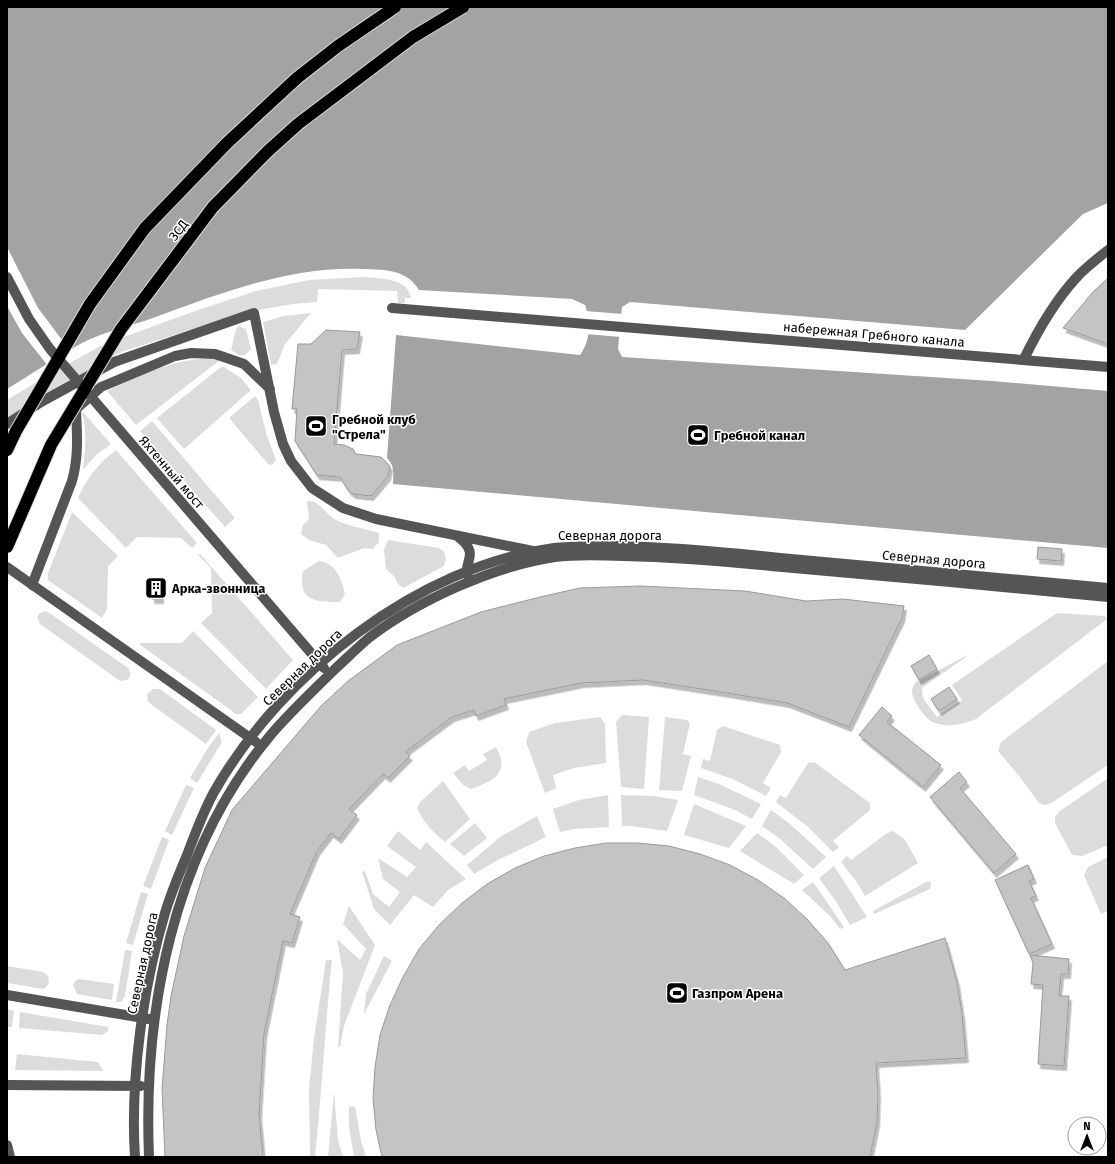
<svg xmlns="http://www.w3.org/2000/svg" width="1115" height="1164" font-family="'Fira Sans',sans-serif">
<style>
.green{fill:#dcdcdc}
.water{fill:#a3a3a3}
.pier{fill:#fff}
.building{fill:#c4c4c4;stroke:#999;filter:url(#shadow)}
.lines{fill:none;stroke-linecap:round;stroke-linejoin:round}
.minor{stroke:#555;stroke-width:10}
.highway-bridge-casing{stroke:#dbdbdb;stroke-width:14;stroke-linecap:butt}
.minor-bridge{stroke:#555;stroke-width:10}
.highway-bridge{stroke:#000;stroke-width:12}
.labels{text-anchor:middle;stroke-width:3;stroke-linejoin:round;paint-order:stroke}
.street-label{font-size:13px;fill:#000;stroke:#fff}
.poi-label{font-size:13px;font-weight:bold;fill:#000;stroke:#fff;text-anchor:start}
</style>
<defs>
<filter id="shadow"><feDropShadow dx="2.5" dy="4.5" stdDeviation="0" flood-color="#0004"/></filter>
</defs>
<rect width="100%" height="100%" fill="#fff"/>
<path class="green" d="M 362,277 C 374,278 400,278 407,289 C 409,291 410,295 411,298 L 405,298 L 405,303 L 398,303 L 397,291 L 318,289 L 317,302 L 293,304 L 246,312 L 121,352 L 46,394 L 7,420 L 7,400 L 43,378 L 102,345 L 195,311 L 256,291 L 309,280 Z
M 311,313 L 285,344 L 277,364 L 271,365 L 263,322 L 284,316 Z
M 238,326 L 246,329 L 251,349 L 245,355 L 239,355 L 231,350 L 236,329 Z
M 211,358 L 220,360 L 136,425 L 107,391 C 142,374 171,360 211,358 Z
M 221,367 L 224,367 L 241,378 L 251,390 L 184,449 L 157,418 Z
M 255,396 L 258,400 L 267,436 L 276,460 L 272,465 L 268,464 L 229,418 Z
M 81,410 L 111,444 L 96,455 L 83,470 C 85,450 88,429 81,410 Z
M 152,421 L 235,518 L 225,527 L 140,431 Z
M 116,450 L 197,543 L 192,548 L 181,538 L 137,537 L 126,548 L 78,498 C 87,478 98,464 116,450 Z
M 307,501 C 319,500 324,512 333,518 C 342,525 367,529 379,533 L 379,542 L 373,549 L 364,548 L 338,558 L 326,545 L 309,540 L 301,534 L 303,525 L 309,519 Z
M 72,512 L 118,556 L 108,566 L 107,609 L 102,618 L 48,580 L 48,573 Z
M 388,540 L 439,548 L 444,552 L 446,559 L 444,566 L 403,588 L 398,584 L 395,577 L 386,569 L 384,550 Z
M 200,554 L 293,660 L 266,689 L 201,623 L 212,613 L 211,568 L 198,555 Z
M 319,561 C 337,564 341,578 345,594 L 340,602 C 317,602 297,602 303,571 Z
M 45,611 L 48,612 L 128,668 C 131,673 131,676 127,680 L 120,681 L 40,624 L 37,617 L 40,613 Z
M 1057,613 L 1105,616 L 1107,619 L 976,719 C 963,724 949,728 935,723 C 926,721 912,700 912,691 C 912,687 914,685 916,682 L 970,654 L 922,688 L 923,698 L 937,717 L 962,700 L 952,685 Z
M 193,631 L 258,697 L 241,714 L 236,714 L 139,644 L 140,643 L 182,643 Z
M 1108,661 L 1108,765 L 1050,804 L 1044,805 L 1039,803 L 1020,777 L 998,751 L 1001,742 Z
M 153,689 L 160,689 L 216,730 L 206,744 L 148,702 L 147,694 Z
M 622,715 L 649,717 L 644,789 L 621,787 L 616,722 Z
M 600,717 L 605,724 L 606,763 L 574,768 L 553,775 L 556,788 L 545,793 L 526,742 L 529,732 L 555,723 Z
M 665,717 L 687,720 L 690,723 L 683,754 L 691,756 L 682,791 L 659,790 Z
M 723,726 L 780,745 L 781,752 L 763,783 L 771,788 L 766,796 L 735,780 L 701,768 L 703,759 L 710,761 L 717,730 Z
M 219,733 L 222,742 L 197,783 L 190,778 L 208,748 Z
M 496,747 C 510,772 495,781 471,789 L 463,785 L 453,773 L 465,765 L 469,771 L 487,760 L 483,754 Z
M 814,762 L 870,803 L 870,810 L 833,841 L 839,847 L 833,852 L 808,827 L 776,802 L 780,795 L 786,798 L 808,763 Z
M 698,777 L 719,784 L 761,804 L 752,819 L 733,809 L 694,795 Z
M 1108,778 L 1108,845 L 1082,856 L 1072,855 L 1055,823 L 1055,817 L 1060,811 Z
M 443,781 L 470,819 L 445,842 C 434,833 422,821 417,808 L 420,802 Z
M 186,785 L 194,788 L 172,835 L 165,831 Z
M 608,795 L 609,827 L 574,829 L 560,832 L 553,809 L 579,800 Z
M 621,795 L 654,796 L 678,800 L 667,831 L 631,826 L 622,826 Z
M 694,804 L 746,826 L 729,848 L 684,835 Z
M 771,810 L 790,824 L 826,857 L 813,869 L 779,838 L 762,826 Z
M 537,816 L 546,837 L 498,860 L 474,874 L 467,865 L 500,837 Z
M 475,823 L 487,838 L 464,856 L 450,844 Z
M 398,831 L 420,850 L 426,842 L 466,879 L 448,890 L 433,907 L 414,895 L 390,925 L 374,909 L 362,872 L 365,871 L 373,894 L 389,907 L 400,892 L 383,879 L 378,858 L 407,877 L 416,867 L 387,846 Z
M 893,831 L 905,840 L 918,863 L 865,896 L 856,881 L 841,862 L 847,856 L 851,860 L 887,833 Z
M 757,833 L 775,846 L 804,875 L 794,884 L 740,851 Z
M 162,837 L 169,840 L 151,889 L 143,886 Z
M 1108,857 L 1108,911 L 1101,914 L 1084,875 L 1088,867 Z
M 834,866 L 867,917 L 850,925 L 837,903 L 819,878 Z
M 928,881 L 931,883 L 930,889 L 874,914 L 873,911 Z
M 813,882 L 844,927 L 840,929 L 831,917 L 802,890 Z
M 141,892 L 148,894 L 133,945 L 126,943 Z
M 349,906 L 375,945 L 344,1026 L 340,1047 L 338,1047 L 343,973 L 337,939 L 360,960 L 366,949 L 343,924 Z
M 125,950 L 132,951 L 125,996 L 121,1002 L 116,1002 Z
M 384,956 L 392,961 L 364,1014 L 366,994 Z
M 326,960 L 332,960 C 325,1026 322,1091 315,1157 L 310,1157 L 309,1089 L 314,1038 Z
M 7,966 L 43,972 L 48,976 C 50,982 49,986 43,989 L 7,983 Z
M 79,979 L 114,984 L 112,1000 L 77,994 L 73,985 L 76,980 Z
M 7,1009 L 14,1011 L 12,1027 L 7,1027 Z
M 20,1012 L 108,1027 L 108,1031 L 102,1035 L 19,1028 Z
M 17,1054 L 98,1062 L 103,1070 L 102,1071 L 15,1070 Z
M 334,1092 L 338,1140 L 343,1157 L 328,1157 Z
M 355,1106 L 361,1141 L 366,1157 L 354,1157 L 349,1126 L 349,1107 Z"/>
<path class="water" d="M 7,7 L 1108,7 L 1108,203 L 1083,214 L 965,330 L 630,302 L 622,307 L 618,349 L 622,357 L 992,381 L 1108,391 L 1108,548 L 393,484 C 393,473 395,466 387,458 L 396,335 L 580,355 C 591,340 591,321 585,305 L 572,299 L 419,290 C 406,269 386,270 363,269 C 290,266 221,293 153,318 C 130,326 104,332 82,343 C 56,357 32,374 7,389 Z"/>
<path class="pier" d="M 7,247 L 38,308 L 71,352 L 48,366 L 22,333 L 7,306 Z
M 585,311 L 623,314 L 621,337 L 586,334 L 588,317 Z"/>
<path class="building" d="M 1108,278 L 1108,344 L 1063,328 L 1093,292 Z
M 326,330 L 360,332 L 357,349 L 342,350 L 334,444 L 344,445 L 353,449 L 356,454 L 381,457 L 390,466 L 388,476 L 371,496 L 353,494 L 348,490 L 340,477 L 317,475 L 295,441 L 297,409 L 292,409 L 298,344 L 311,344 Z
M 1038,547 L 1062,549 L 1061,561 L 1037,559 Z
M 152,578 L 161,578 L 161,599 L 152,599 Z
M 640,586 L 745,591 L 806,601 L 843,599 L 904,606 L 902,618 L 849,727 L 787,703 L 721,692 L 643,680 L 582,683 L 504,699 L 506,705 L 476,716 L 474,710 L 452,717 L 405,752 L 410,756 L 388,778 L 383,774 L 349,809 L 357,815 L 339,839 L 331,833 L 317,851 L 290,914 L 300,917 L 292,943 L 283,941 L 264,1034 L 259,1114 L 263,1157 L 165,1157 L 162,1089 L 167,1025 L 171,996 L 184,936 L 205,868 L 232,810 L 321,706 L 348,681 L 397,645 L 481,612 L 540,597 L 580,588 Z
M 929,655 L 937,669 L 919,680 L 911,666 Z
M 949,687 L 957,699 L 939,711 L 931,699 Z
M 882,707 L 892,716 L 887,722 L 941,765 L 923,787 L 859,735 Z
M 959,772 L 967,782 L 960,788 L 1016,854 L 994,873 L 930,797 Z
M 606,843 L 638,843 L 669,846 L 700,854 L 730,865 L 758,880 L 784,898 L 807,919 L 828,943 L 845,970 L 945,938 L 957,982 L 962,1014 L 966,1058 L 876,1063 L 878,1094 L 877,1122 L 870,1157 L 382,1157 L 376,1130 L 373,1098 L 375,1067 L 380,1035 L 390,1005 L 403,977 L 419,949 L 439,925 L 462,903 L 487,884 L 515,868 L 544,856 L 575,848 Z
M 1028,865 L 1034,879 L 1029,881 L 1036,896 L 1031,898 L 1052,944 L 1029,954 L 995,880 Z
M 1030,955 L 1069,959 L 1068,974 L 1061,974 L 1059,996 L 1069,996 L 1064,1066 L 1038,1064 L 1043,985 L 1031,984 L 1033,963 Z"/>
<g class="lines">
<path class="minor" d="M 392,308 L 1108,367
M 1024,359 C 1038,330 1054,302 1076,278 C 1085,268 1097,259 1108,250
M 7,424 L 41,402 L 114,362 L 254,313 L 274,412 L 283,444 L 291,461 L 312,488 L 343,508 L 376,519 L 533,551
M 457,536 C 482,554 462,562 468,576
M 7,567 L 256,742
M 238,568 L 324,668
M 32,585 L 72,481 C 79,456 77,434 76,409 L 101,387 L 175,356 L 191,353 L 215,354 L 244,364 L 270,389
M 7,995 L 149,1019
M 7,1085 L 141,1086
M 7,1145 L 10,1157
M 135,1157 C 130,1081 143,986 165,913 C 171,893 179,874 187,855 C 195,834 203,812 214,792 C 281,674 418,566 554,548 C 575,546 595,546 616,546 C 671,547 725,552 780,558 C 889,568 999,578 1108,588
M 149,1157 C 143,1010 173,853 269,737 C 289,713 313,691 335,669 C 347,658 358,647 370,637 C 419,600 494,566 555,557 C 577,554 600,555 623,556 C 672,557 722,561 771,566 C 883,576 996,586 1108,597"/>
<g class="highway-bridge-casing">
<path id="highway-bridge" d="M 7,450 L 16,431 L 90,304 L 145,228 L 227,143 L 297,78 L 338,46 L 395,7
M 7,547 L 51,445 L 121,329 L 213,207 L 268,151 L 298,124 L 413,37 L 463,7"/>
</g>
<path class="minor-bridge" d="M 7,277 L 29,319 L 50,349 L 238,568"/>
<use href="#highway-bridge" class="highway-bridge"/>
</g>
<defs>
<g id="stadium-square" transform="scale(1.15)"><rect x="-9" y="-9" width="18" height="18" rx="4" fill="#000" stroke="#fff"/><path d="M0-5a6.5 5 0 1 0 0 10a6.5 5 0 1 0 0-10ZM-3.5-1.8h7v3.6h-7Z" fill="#fff"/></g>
<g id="building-square" transform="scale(1.15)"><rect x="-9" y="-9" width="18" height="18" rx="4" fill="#000" stroke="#fff"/><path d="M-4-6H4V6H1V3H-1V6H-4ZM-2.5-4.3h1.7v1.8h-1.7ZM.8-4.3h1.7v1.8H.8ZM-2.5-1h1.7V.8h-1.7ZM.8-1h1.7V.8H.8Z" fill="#fff"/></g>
</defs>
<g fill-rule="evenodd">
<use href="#stadium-square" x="316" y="426"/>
<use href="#stadium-square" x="698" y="435"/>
<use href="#building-square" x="156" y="588"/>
<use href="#stadium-square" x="677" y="993"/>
</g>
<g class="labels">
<g class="street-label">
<text transform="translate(178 230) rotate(-53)" y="5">ЗСД</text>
<text transform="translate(874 334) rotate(5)" y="5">набережная Гребного канала</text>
<text transform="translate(172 472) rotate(49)" y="5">Яхтенный мост</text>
<text x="610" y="540">Северная дорога</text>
<text transform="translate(934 559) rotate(5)" y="5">Северная дорога</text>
<text transform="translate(302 667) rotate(-44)" y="5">Северная дорога</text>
<text transform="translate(142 963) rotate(-78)" y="5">Северная дорога</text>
</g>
<g class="poi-label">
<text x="332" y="424">Гребной клуб<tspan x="332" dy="15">"Стрела"</tspan></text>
<text x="714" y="440">Гребной канал</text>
<text x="172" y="593">Арка-звонница</text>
<text x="692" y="998">Газпром Арена</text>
</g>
</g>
<rect width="1115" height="1164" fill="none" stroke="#000000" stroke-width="16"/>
<g transform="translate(1087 1136)"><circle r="19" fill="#ffffff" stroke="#999999"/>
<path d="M0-3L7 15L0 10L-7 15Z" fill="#000000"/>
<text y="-6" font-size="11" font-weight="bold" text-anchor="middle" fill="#000000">N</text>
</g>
</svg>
